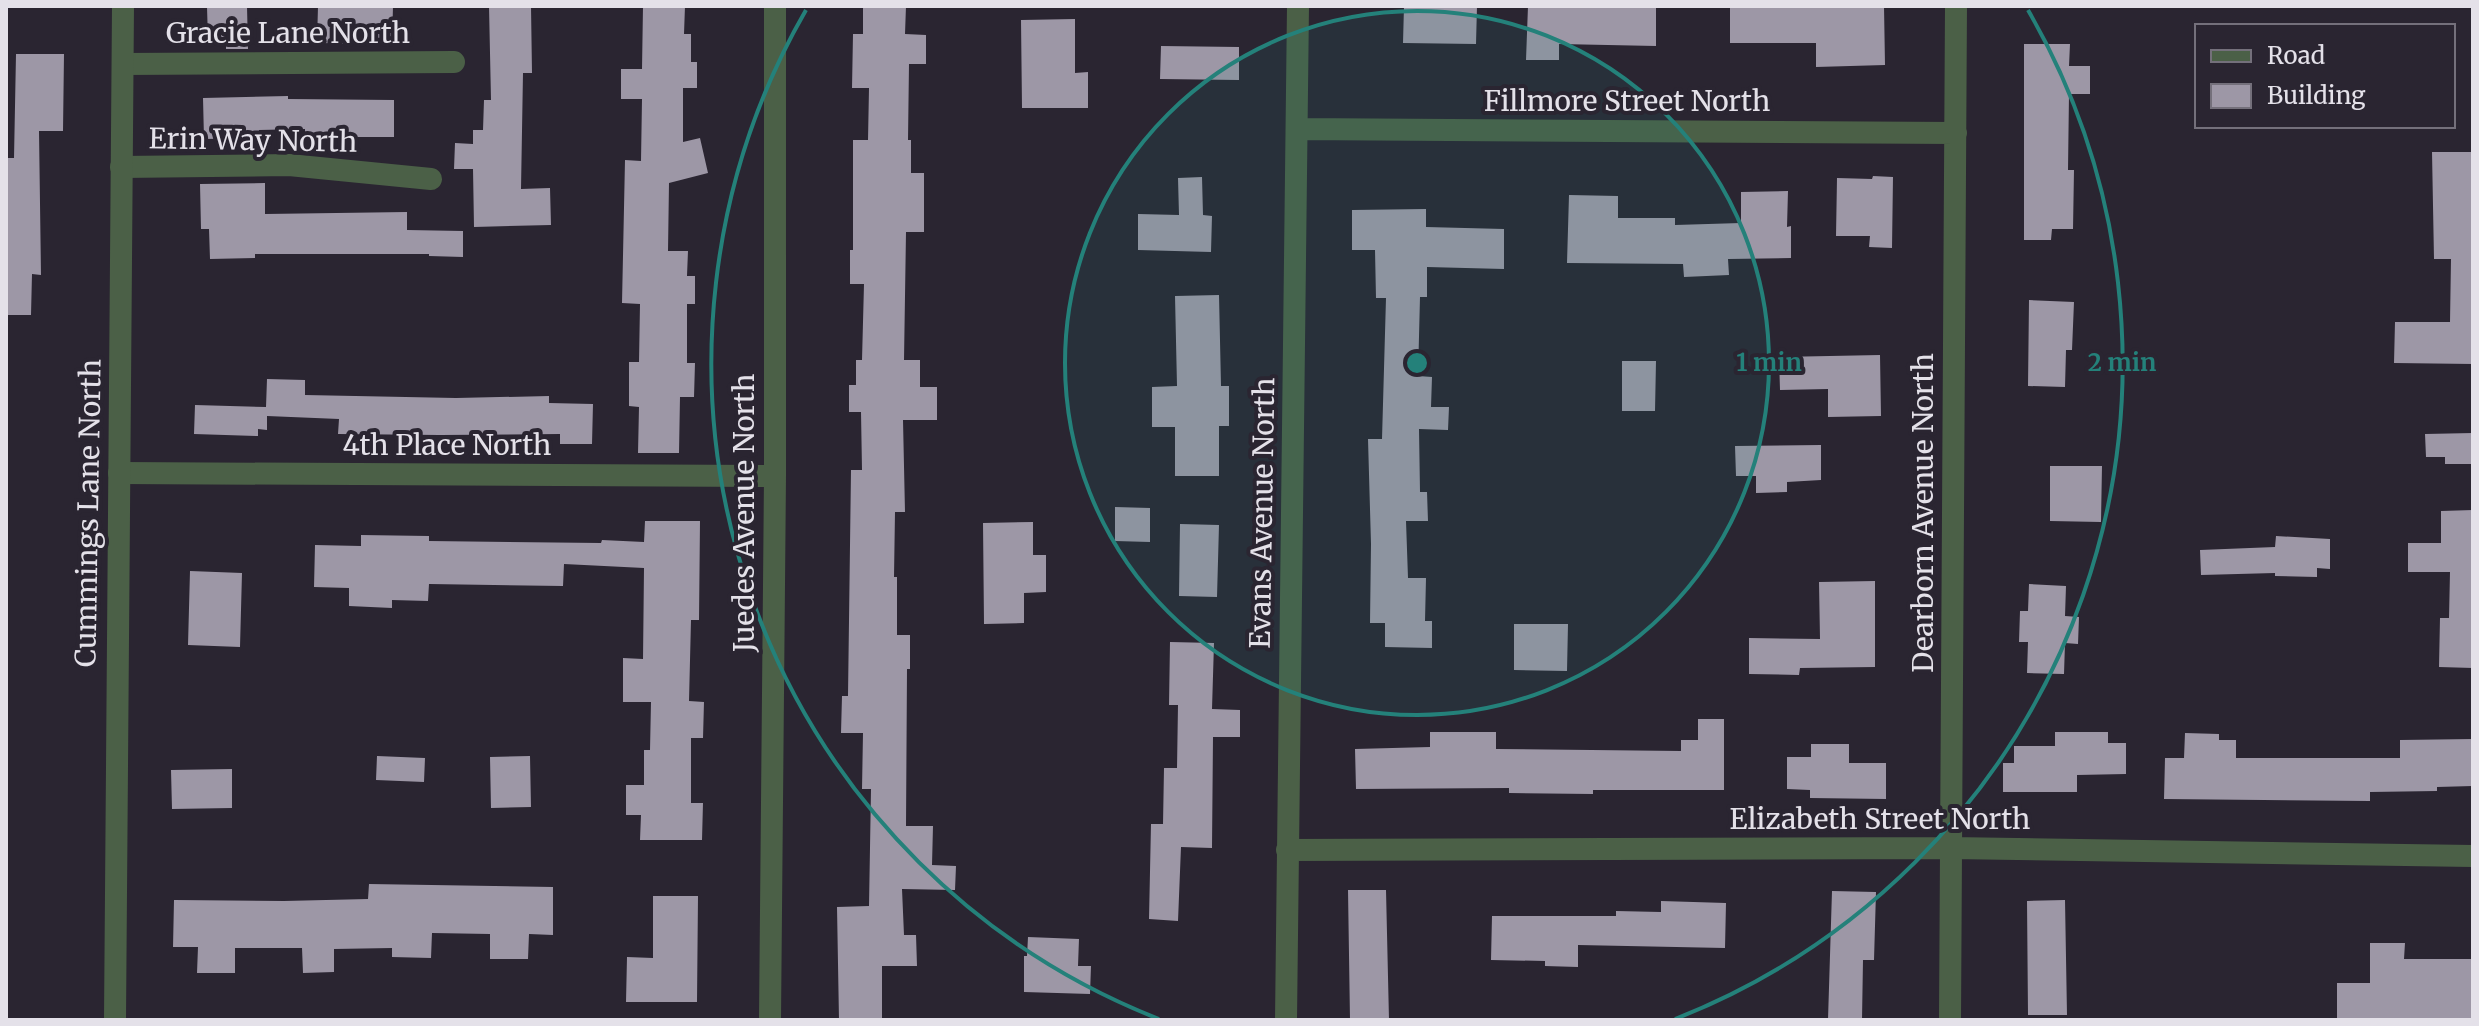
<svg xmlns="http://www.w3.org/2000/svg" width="2479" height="1026" font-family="Merriweather,serif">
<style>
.building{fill:#9d97a6}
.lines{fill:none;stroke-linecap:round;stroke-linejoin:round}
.minor{stroke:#4b6047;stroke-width:22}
.tertiary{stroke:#4b6047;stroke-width:22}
.ring{fill:none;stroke:#24817a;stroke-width:4}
.labels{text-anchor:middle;stroke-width:8;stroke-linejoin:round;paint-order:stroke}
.street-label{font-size:28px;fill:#e4e1e9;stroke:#2a2531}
.centre{fill:#24817a;stroke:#2a2531;stroke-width:4}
.ring-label{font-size:24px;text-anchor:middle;font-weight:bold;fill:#24817a;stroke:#2a2531;stroke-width:8;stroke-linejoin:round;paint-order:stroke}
</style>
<rect width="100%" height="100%" fill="#2a2531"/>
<path class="building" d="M 247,6 L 248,49 L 226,49 L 226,39 L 208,40 L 207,7 Z
M 318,6 L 393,6 L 392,44 L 317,43 Z
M 489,6 L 531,6 L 532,73 L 523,73 L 521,189 L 550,188 L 551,225 L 474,227 L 473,169 L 454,169 L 455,143 L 473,144 L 473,130 L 483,130 L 484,100 L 491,100 Z
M 643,6 L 685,6 L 684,34 L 691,34 L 691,62 L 697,62 L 697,88 L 683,88 L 683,142 L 700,138 L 708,173 L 669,183 L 668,251 L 688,251 L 687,276 L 695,276 L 695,304 L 687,304 L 687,363 L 695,363 L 694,397 L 680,397 L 679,453 L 638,453 L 639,407 L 629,406 L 629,362 L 639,362 L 640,304 L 622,303 L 625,160 L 641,161 L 642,99 L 621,99 L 621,69 L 642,69 Z
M 863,6 L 906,6 L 905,34 L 926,35 L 926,64 L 909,64 L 908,140 L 911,140 L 911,173 L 924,173 L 924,232 L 906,232 L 904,360 L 920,360 L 920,387 L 937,387 L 937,420 L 903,420 L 905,512 L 895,512 L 894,577 L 897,577 L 897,635 L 910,635 L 910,669 L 907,669 L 906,826 L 933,826 L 932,865 L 956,866 L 955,890 L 902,889 L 904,935 L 916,935 L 917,966 L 882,966 L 882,1020 L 839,1020 L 837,907 L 869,906 L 871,789 L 862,789 L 863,733 L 841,733 L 842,696 L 848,696 L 851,470 L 862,470 L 861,412 L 849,412 L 849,385 L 856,385 L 856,360 L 862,360 L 864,284 L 850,284 L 850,250 L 853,250 L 853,140 L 868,140 L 869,88 L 852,88 L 853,34 L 863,34 Z
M 1404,6 L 1477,6 L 1476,44 L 1403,43 Z
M 1528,6 L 1656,6 L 1656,46 L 1559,44 L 1559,60 L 1526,60 Z
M 1730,6 L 1884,6 L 1885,65 L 1816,67 L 1816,43 L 1730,43 Z
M 1075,19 L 1075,73 L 1088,72 L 1088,108 L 1022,108 L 1021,20 Z
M 2024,44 L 2070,44 L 2069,66 L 2090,66 L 2090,94 L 2069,94 L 2068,170 L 2074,170 L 2073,229 L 2052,229 L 2051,240 L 2024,240 Z
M 1161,46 L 1239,47 L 1239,80 L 1160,79 Z
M 16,54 L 64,54 L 63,131 L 39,131 L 41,275 L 32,274 L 31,315 L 6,315 L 6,158 L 14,158 Z
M 288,96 L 288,99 L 394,100 L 394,137 L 305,137 L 305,129 L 259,130 L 259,138 L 204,139 L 203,98 Z
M 2432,152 L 2473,152 L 2473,364 L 2394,363 L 2395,322 L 2450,322 L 2451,259 L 2434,259 Z
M 1873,176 L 1893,177 L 1892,248 L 1869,247 L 1870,236 L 1836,236 L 1837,178 L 1872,179 Z
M 1202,177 L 1203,215 L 1212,216 L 1211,252 L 1138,250 L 1138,214 L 1179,215 L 1178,178 Z
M 265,183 L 265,214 L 407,212 L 407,230 L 463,231 L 463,257 L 429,256 L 429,254 L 255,254 L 255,258 L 210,259 L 209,229 L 201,229 L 200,184 Z
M 1788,191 L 1787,227 L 1791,226 L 1791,258 L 1728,259 L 1729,275 L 1684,277 L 1683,264 L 1567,263 L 1569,195 L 1618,196 L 1618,218 L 1675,218 L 1675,225 L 1741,223 L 1741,192 Z
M 1426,209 L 1426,227 L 1504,229 L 1504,269 L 1427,267 L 1427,297 L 1420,297 L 1418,376 L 1432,377 L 1431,407 L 1449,407 L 1448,430 L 1419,429 L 1420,492 L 1427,492 L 1428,521 L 1406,521 L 1408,578 L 1426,578 L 1425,621 L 1432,621 L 1432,648 L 1385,647 L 1385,623 L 1370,623 L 1371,544 L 1368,439 L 1382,439 L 1386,298 L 1376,298 L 1375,250 L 1352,250 L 1352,210 Z
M 1219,295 L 1221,386 L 1229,386 L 1229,426 L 1219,426 L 1219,476 L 1175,476 L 1175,427 L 1152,427 L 1152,387 L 1177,386 L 1175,296 Z
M 2029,300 L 2074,302 L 2072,350 L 2066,350 L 2065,387 L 2028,386 Z
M 1880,355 L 1881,416 L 1828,417 L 1828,389 L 1780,390 L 1779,357 Z
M 1622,361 L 1656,361 L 1655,411 L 1622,411 Z
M 267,379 L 305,380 L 305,395 L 456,398 L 549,396 L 549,403 L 593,404 L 592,444 L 560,444 L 560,434 L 440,435 L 338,434 L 339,419 L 267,416 L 267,430 L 258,429 L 258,436 L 194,434 L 195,405 L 266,407 Z
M 2473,433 L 2473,464 L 2445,464 L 2445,457 L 2426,457 L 2425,434 Z
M 1821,445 L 1821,480 L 1787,482 L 1787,492 L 1756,493 L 1756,476 L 1736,476 L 1735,446 Z
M 2050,466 L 2102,466 L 2101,522 L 2050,521 Z
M 1115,507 L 1150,508 L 1150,542 L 1115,541 Z
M 2473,510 L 2473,668 L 2439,667 L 2440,618 L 2449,618 L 2450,572 L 2408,572 L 2408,543 L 2441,543 L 2441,511 Z
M 645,521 L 700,521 L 699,620 L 691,620 L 689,701 L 704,702 L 703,738 L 691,738 L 691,803 L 703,803 L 702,840 L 640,840 L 641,815 L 626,815 L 626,785 L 644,785 L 644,750 L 650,750 L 651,702 L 623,702 L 623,658 L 643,659 L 644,568 L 564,564 L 563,586 L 429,584 L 428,601 L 392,600 L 392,608 L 349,606 L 349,588 L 314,587 L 315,545 L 361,546 L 361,535 L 429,536 L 429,541 L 601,543 L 602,540 L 644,542 Z
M 1033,522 L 1033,555 L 1046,555 L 1046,592 L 1024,593 L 1024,623 L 984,624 L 983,523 Z
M 1180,524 L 1219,525 L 1217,597 L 1179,596 Z
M 2276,536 L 2330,539 L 2330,569 L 2317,568 L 2317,577 L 2275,576 L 2275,573 L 2201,575 L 2200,550 L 2275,547 Z
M 190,571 L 242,573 L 240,647 L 188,645 Z
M 1875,581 L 1875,667 L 1800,668 L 1799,675 L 1749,674 L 1749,638 L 1820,639 L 1819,582 Z
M 2029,584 L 2066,586 L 2065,616 L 2079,617 L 2078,644 L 2065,643 L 2064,674 L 2027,673 L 2028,642 L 2019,642 L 2020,611 L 2028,611 Z
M 1514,624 L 1568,624 L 1567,671 L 1514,670 Z
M 1170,642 L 1214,643 L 1212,709 L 1240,710 L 1240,737 L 1213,737 L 1212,848 L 1181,847 L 1178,921 L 1149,919 L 1151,824 L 1163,824 L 1164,768 L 1177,768 L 1178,705 L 1169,705 Z
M 1698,719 L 1724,719 L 1724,790 L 1593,790 L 1593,794 L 1509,793 L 1509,788 L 1356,789 L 1355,749 L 1430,747 L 1430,732 L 1496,732 L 1496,749 L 1681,751 L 1681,740 L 1698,740 Z
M 2055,732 L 2108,732 L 2108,743 L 2126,743 L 2126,774 L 2077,775 L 2077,792 L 2003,792 L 2003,763 L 2014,763 L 2014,746 L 2055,746 Z
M 2185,733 L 2219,734 L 2219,740 L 2236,740 L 2236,758 L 2400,758 L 2400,740 L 2473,739 L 2473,786 L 2437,787 L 2437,791 L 2370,792 L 2370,801 L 2164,799 L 2165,758 L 2184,758 Z
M 1811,744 L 1849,744 L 1849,763 L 1886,763 L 1886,799 L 1810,798 L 1810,790 L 1787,789 L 1787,757 L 1811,757 Z
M 377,756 L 425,758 L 424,782 L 376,780 Z
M 530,756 L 531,807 L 491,808 L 490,757 Z
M 232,769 L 232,808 L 172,809 L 171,770 Z
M 369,884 L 553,887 L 553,935 L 529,934 L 528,959 L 490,959 L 490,934 L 432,933 L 431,958 L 392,957 L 392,948 L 334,949 L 334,972 L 303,973 L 302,948 L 235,948 L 235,973 L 197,973 L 198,947 L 173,947 L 174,900 L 284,901 L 368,899 Z
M 1348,890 L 1386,890 L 1389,1020 L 1350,1020 Z
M 1832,891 L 1876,892 L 1874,960 L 1863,960 L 1862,1020 L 1828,1020 Z
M 653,896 L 698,896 L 697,1002 L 626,1002 L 627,957 L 653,958 Z
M 2065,900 L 2067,1015 L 2028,1015 L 2027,901 Z
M 1661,901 L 1726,903 L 1725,948 L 1578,945 L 1578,967 L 1545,966 L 1545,961 L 1491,960 L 1492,916 L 1616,916 L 1616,911 L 1661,912 Z
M 1028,937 L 1079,939 L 1078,966 L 1091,966 L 1090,994 L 1024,992 L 1024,956 L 1027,956 Z
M 2370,943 L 2405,943 L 2404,959 L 2473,959 L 2473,1020 L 2337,1020 L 2337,983 L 2370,983 Z"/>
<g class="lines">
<path class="minor" d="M 123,64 L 454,62
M 1297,129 L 1956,133
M 121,167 L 289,165 L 431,179
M 119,473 L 775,476
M 1287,850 L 1951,848 L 2473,856
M 770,1020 L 775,476 L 775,6
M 1286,1020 L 1298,6
M 1950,1020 L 1956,6"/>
<path class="tertiary" d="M 115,1020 L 123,6"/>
</g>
<circle cx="1417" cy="363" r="352" fill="#24817a" fill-opacity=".12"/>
<g class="ring">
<circle cx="1417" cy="363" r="352"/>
<path d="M1159 1019A705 705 0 0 1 806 10M2028 10A705 705 0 0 1 1675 1019"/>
</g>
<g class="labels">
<g class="street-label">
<text x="288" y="43">Gracie Lane North</text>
<text x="1627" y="111">Fillmore Street North</text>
<text transform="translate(253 140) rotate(1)" y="10">Erin Way North</text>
<text x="447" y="455">4th Place North</text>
<text transform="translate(88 513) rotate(-89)" y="10">Cummings Lane North</text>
<text transform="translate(744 513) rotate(-90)" y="10">Juedes Avenue North</text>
<text transform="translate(1262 513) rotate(-89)" y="10">Evans Avenue North</text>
<text transform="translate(1923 513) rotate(-90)" y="10">Dearborn Avenue North</text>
<text x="1880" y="829">Elizabeth Street North</text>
</g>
</g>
<circle cx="1417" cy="363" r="12" class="centre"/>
<g class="ring-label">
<text x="1769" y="371">1 min</text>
<text x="2122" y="371">2 min</text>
</g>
<rect width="2479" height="1026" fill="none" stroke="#e4e1e9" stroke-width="16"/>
<rect x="2195" y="24" width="260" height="104" fill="#2a2531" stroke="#74707b" stroke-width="2"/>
<rect x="2211" y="50" width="40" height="12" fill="#4b6047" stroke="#74707b" stroke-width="2"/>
<text x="2267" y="64" font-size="24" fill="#e4e1e9">Road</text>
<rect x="2211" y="84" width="40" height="24" fill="#9d97a6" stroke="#74707b" stroke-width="2"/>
<text x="2267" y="104" font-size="24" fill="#e4e1e9">Building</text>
</svg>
